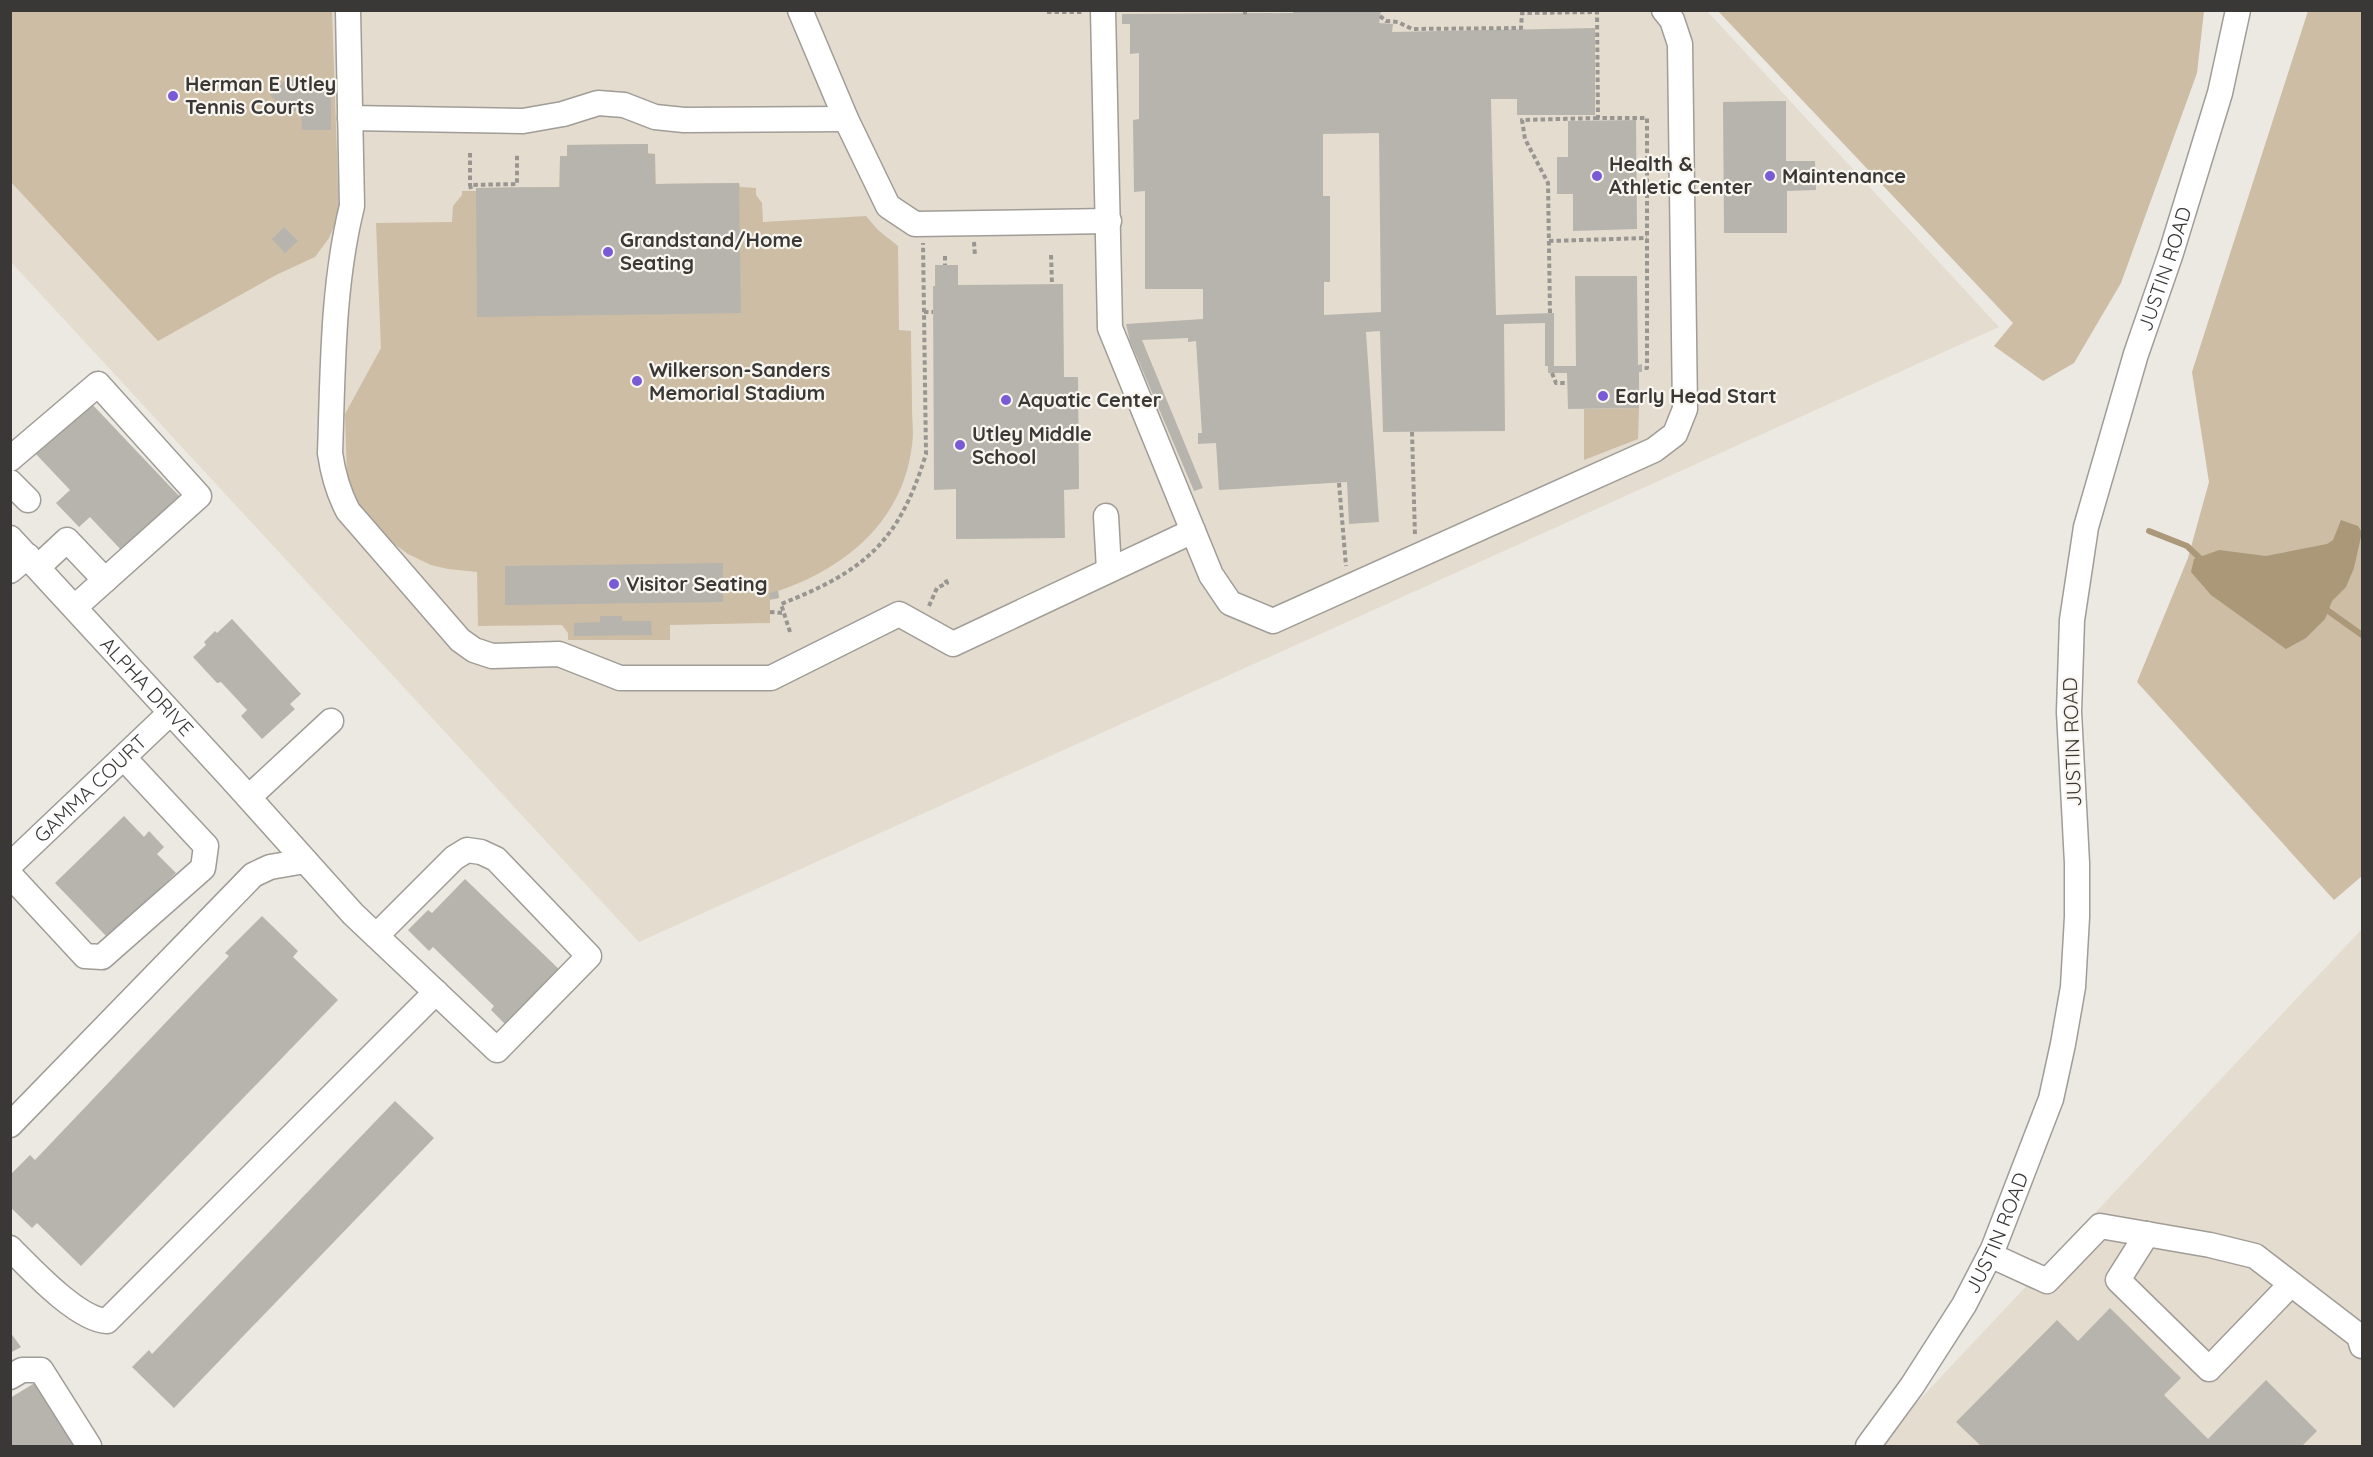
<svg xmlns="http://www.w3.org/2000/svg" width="2373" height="1457" font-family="Quicksand,sans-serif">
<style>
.built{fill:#e4dccf}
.green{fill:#ccbda4}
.water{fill:#aa9879}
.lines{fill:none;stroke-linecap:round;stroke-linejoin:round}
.stream{stroke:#aa9879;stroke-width:6}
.building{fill:#b7b4ae;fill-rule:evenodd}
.minor-casing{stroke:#a09c97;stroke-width:27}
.path{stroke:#999692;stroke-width:4;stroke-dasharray:4.5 3;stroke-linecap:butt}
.minor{stroke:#fff;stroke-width:24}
.poi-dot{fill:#7a5bd6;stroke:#f9f5ef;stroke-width:2}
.labels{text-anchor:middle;stroke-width:4.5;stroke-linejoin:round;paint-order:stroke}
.poi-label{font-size:20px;font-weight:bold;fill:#3a3836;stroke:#f9f5ef;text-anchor:start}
.street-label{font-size:20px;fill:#3a3836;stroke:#f9f5ef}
</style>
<rect width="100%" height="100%" fill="#ece8e2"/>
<path class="built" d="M 1706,10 L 1999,327 L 639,942 L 11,262 L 11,11 Z
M 2362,929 L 2362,1446 L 1876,1446 Z"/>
<path class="green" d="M 11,11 L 332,11 L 339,215 L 329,238 L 315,257 L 276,275 L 158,341 L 11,182 Z
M 1718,11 L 2204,11 L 2197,73 L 2121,283 L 2074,363 L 2043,381 L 1994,346 L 2013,323 Z
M 2308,11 L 2362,11 L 2362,876 L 2334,900 L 2137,682 L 2188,558 L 2209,482 L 2192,372 Z
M 648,144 L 648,153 L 655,154 L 656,184 L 739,183 L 740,187 L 756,188 L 756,195 L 762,203 L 763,222 L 866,216 L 878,230 L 898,246 L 899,330 L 911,331 C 911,357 912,382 912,408 C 912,420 914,433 912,445 C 903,521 846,568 778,591 L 779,598 L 770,600 L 770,623 L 670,625 L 670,640 L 568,640 L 568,633 L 562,625 L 478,626 L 477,572 L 448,569 L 431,565 L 408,554 L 390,541 L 361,510 L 352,495 L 347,480 L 345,414 L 381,348 L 376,223 L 452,222 L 453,206 L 462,195 L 462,191 L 476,191 L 476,188 L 559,187 L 560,156 L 567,156 L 567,145 Z
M 1639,408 L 1638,439 L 1584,460 L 1584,409 Z"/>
<path class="water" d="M 2341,520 L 2358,526 L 2362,532 L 2354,568 L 2346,587 L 2332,601 L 2325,619 L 2306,638 L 2286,649 L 2211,595 L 2191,572 L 2194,559 L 2219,550 L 2266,556 L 2327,544 L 2333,540 Z"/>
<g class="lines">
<path class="stream" d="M 2149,531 L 2187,546 L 2205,563
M 2321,609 L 2327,610 L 2362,635"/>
</g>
<path class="building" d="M 1293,10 L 1381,10 L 1379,23 L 1393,24 L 1392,32 L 1595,28 L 1595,115 L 1517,115 L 1517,99 L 1491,99 L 1496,315 L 1554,313 L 1554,366 L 1576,366 L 1575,276 L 1637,276 L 1638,365 L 1642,364 L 1642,372 L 1639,372 L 1639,408 L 1568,409 L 1567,373 L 1548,373 L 1548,366 L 1545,366 L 1545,323 L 1504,324 L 1505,431 L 1383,432 L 1380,331 L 1366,332 L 1379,522 L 1349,524 L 1347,482 L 1219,490 L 1216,443 L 1198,444 L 1198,433 L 1202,433 L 1196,341 L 1188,342 L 1188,338 L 1142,340 L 1203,488 L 1194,491 L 1130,341 L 1126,324 L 1203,319 L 1203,289 L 1145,289 L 1145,191 L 1134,192 L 1133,120 L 1139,119 L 1139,53 L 1130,54 L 1130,24 L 1122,24 L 1122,14 L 1293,13 ZM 1379,133 L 1381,312 L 1324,315 L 1324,282 L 1330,282 L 1330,196 L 1323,196 L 1323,134 Z
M 286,79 L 324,79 L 323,82 L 331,81 L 331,130 L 302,130 L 301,111 L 286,111 L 270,95 Z
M 1786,101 L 1786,161 L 1815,161 L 1816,190 L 1787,191 L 1787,233 L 1724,233 L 1723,102 Z
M 1636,120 L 1637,229 L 1573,231 L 1573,194 L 1557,194 L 1557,157 L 1568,157 L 1568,121 Z
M 648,144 L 648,154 L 655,154 L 655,184 L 739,183 L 741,313 L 477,317 L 476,188 L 560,187 L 560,156 L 567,156 L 567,145 Z
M 284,227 L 298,241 L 285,253 L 272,239 Z
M 935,265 L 958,265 L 958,285 L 1063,284 L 1064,377 L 1078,377 L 1079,489 L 1064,490 L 1065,538 L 956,539 L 956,489 L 934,490 L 933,286 L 935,286 Z
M 89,401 L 182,499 L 124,553 L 90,517 L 79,527 L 56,503 L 70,490 L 34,452 Z
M 723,563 L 723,602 L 505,605 L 505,566 Z
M 778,591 L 779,598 L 770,599 L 769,593 Z
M 600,616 L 622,616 L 622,621 L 651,621 L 652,635 L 574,636 L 574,623 L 600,622 Z
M 232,619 L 301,694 L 290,704 L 295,709 L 262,739 L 241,716 L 247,710 L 221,682 L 217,683 L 193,657 L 206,645 L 204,642 L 215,631 L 217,633 Z
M 124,816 L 144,837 L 149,831 L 164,847 L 157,854 L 176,873 L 108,938 L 55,883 Z
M 465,879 L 562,972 L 508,1027 L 491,1010 L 494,1006 L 433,947 L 429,951 L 408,930 L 428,910 L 432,913 Z
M 262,916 L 298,951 L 293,957 L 338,1000 L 81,1266 L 37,1223 L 32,1228 L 10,1207 L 10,1175 L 30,1155 L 35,1160 L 229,956 L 225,953 Z
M 395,1101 L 434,1138 L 174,1408 L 132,1367 L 149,1350 L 152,1354 Z
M 2110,1308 L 2181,1378 L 2164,1395 L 2208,1439 L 2266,1380 L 2317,1431 L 2302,1446 L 1981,1446 L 1956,1422 L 2057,1320 L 2078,1341 Z
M 10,1332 L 21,1347 L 10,1353 Z
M 38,1381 L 80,1446 L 10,1446 L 10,1398 Z"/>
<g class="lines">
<g class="minor-casing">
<g id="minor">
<path d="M 348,10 L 352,206 C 332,287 333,371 330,453 C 333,474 338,492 348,511 L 460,640 L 474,650 L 492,656 L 559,654 L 620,678 L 771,678 L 899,614 L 953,644 L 1193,531"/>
<path d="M 800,10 L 846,119 L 888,206 L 915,224 L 1109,221"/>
<path d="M 1103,10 L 1110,328 L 1211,575 L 1230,603 L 1273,621 L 1654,450 L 1675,434 L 1685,409 L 1680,44 L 1672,20 L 1664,10"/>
<path d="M 350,118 L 523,121 L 563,114 L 598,103 L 624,105 L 655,117 L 684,120 L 846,119"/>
<path d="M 10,459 L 98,384 L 199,496 L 75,607"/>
<path d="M 10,482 L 28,500"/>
<path d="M 1106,516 L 1109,570"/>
<path id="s1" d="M 10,538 L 232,779 L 353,914 L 497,1050 L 589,956 L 496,859 L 481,852 L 467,850 L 454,858 L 376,936"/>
<path d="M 38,567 L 67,540 L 105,580"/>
<path d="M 10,571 L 28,556"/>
<path d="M 249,797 L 331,721"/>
<path id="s2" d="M 10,865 L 170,713"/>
<path d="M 10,875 L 85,956 L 102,957 L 203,868 L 206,846 L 124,758"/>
<path d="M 10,1125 L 253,875 L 270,867 L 305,861"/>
<path d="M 2147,1234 L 2118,1280 L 2209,1369 L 2291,1284"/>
<path d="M 10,1248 C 31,1269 78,1320 107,1321 L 436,992"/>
<path d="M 1990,1255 L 2047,1281 L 2100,1226 L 2210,1245 L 2255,1256 L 2359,1336 L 2362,1346"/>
<path d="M 10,1377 L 22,1370 L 41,1370 L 89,1446"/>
<path id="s3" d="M 1868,1446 L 1912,1386 L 1964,1305 L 1993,1249 L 2051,1099 L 2063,1044 L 2073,987 L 2077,917 L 2077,863 L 2069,712 L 2072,620 L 2086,527 L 2136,354 L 2171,253 L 2220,93 L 2238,10"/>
</g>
</g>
<path class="path" d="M 1245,10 L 1245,16
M 1047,12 L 1083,12
M 1380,16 L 1386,21 L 1398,22 L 1412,29 L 1521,28 L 1522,13 L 1597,12 L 1598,118 L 1647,118 L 1647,368 L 1642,368
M 470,153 L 470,185
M 471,189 L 470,185 L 517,184 L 517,154
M 1549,241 L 1647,238
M 974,242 L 975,256
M 1051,255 L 1052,284
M 945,256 L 945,265
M 924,312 L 933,312
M 1550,313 L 1548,183 L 1525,139 L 1522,120 L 1598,118
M 1552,373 L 1556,383 L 1567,383
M 1412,432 L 1415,536
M 1339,483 L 1346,566
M 929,606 L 937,588 L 947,583 L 945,579
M 770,612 L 783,613
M 790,632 L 781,604 C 865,571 899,542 926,454 L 923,243"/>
<use href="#minor" class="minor"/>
</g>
<g class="poi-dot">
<circle cx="173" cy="96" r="6"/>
<circle cx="1597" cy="176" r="6"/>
<circle cx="1770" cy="176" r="6"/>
<circle cx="608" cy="252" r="6"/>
<circle cx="637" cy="381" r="6"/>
<circle cx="1603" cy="396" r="6"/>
<circle cx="1006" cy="400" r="6"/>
<circle cx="960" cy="445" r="6"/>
<circle cx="614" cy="584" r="6"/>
</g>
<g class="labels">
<g class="poi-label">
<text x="185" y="91">Herman E Utley<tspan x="185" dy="23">Tennis Courts</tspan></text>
<text x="1609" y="171">Health &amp;<tspan x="1609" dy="23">Athletic Center</tspan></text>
<text x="1782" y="183">Maintenance</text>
<text x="620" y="247">Grandstand/Home<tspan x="620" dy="23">Seating</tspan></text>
<text x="649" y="377">Wilkerson-Sanders<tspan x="649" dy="23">Memorial Stadium</tspan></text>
<text x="1615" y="403">Early Head Start</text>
<text x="1018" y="407">Aquatic Center</text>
<text x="972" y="441">Utley Middle<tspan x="972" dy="23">School</tspan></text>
<text x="626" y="591">Visitor Seating</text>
</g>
<g class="street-label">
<text dy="7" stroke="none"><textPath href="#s3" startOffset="1240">JUSTIN ROAD</textPath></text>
<text dy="7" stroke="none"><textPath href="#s1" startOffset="202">ALPHA DRIVE</textPath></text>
<text transform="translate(2072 742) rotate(-92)" y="7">JUSTIN ROAD</text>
<text dy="7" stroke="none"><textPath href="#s2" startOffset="111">GAMMA COURT</textPath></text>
<text dy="7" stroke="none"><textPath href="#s3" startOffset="250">JUSTIN ROAD</textPath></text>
</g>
</g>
<rect width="2373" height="1457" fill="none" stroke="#3a3836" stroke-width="24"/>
</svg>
